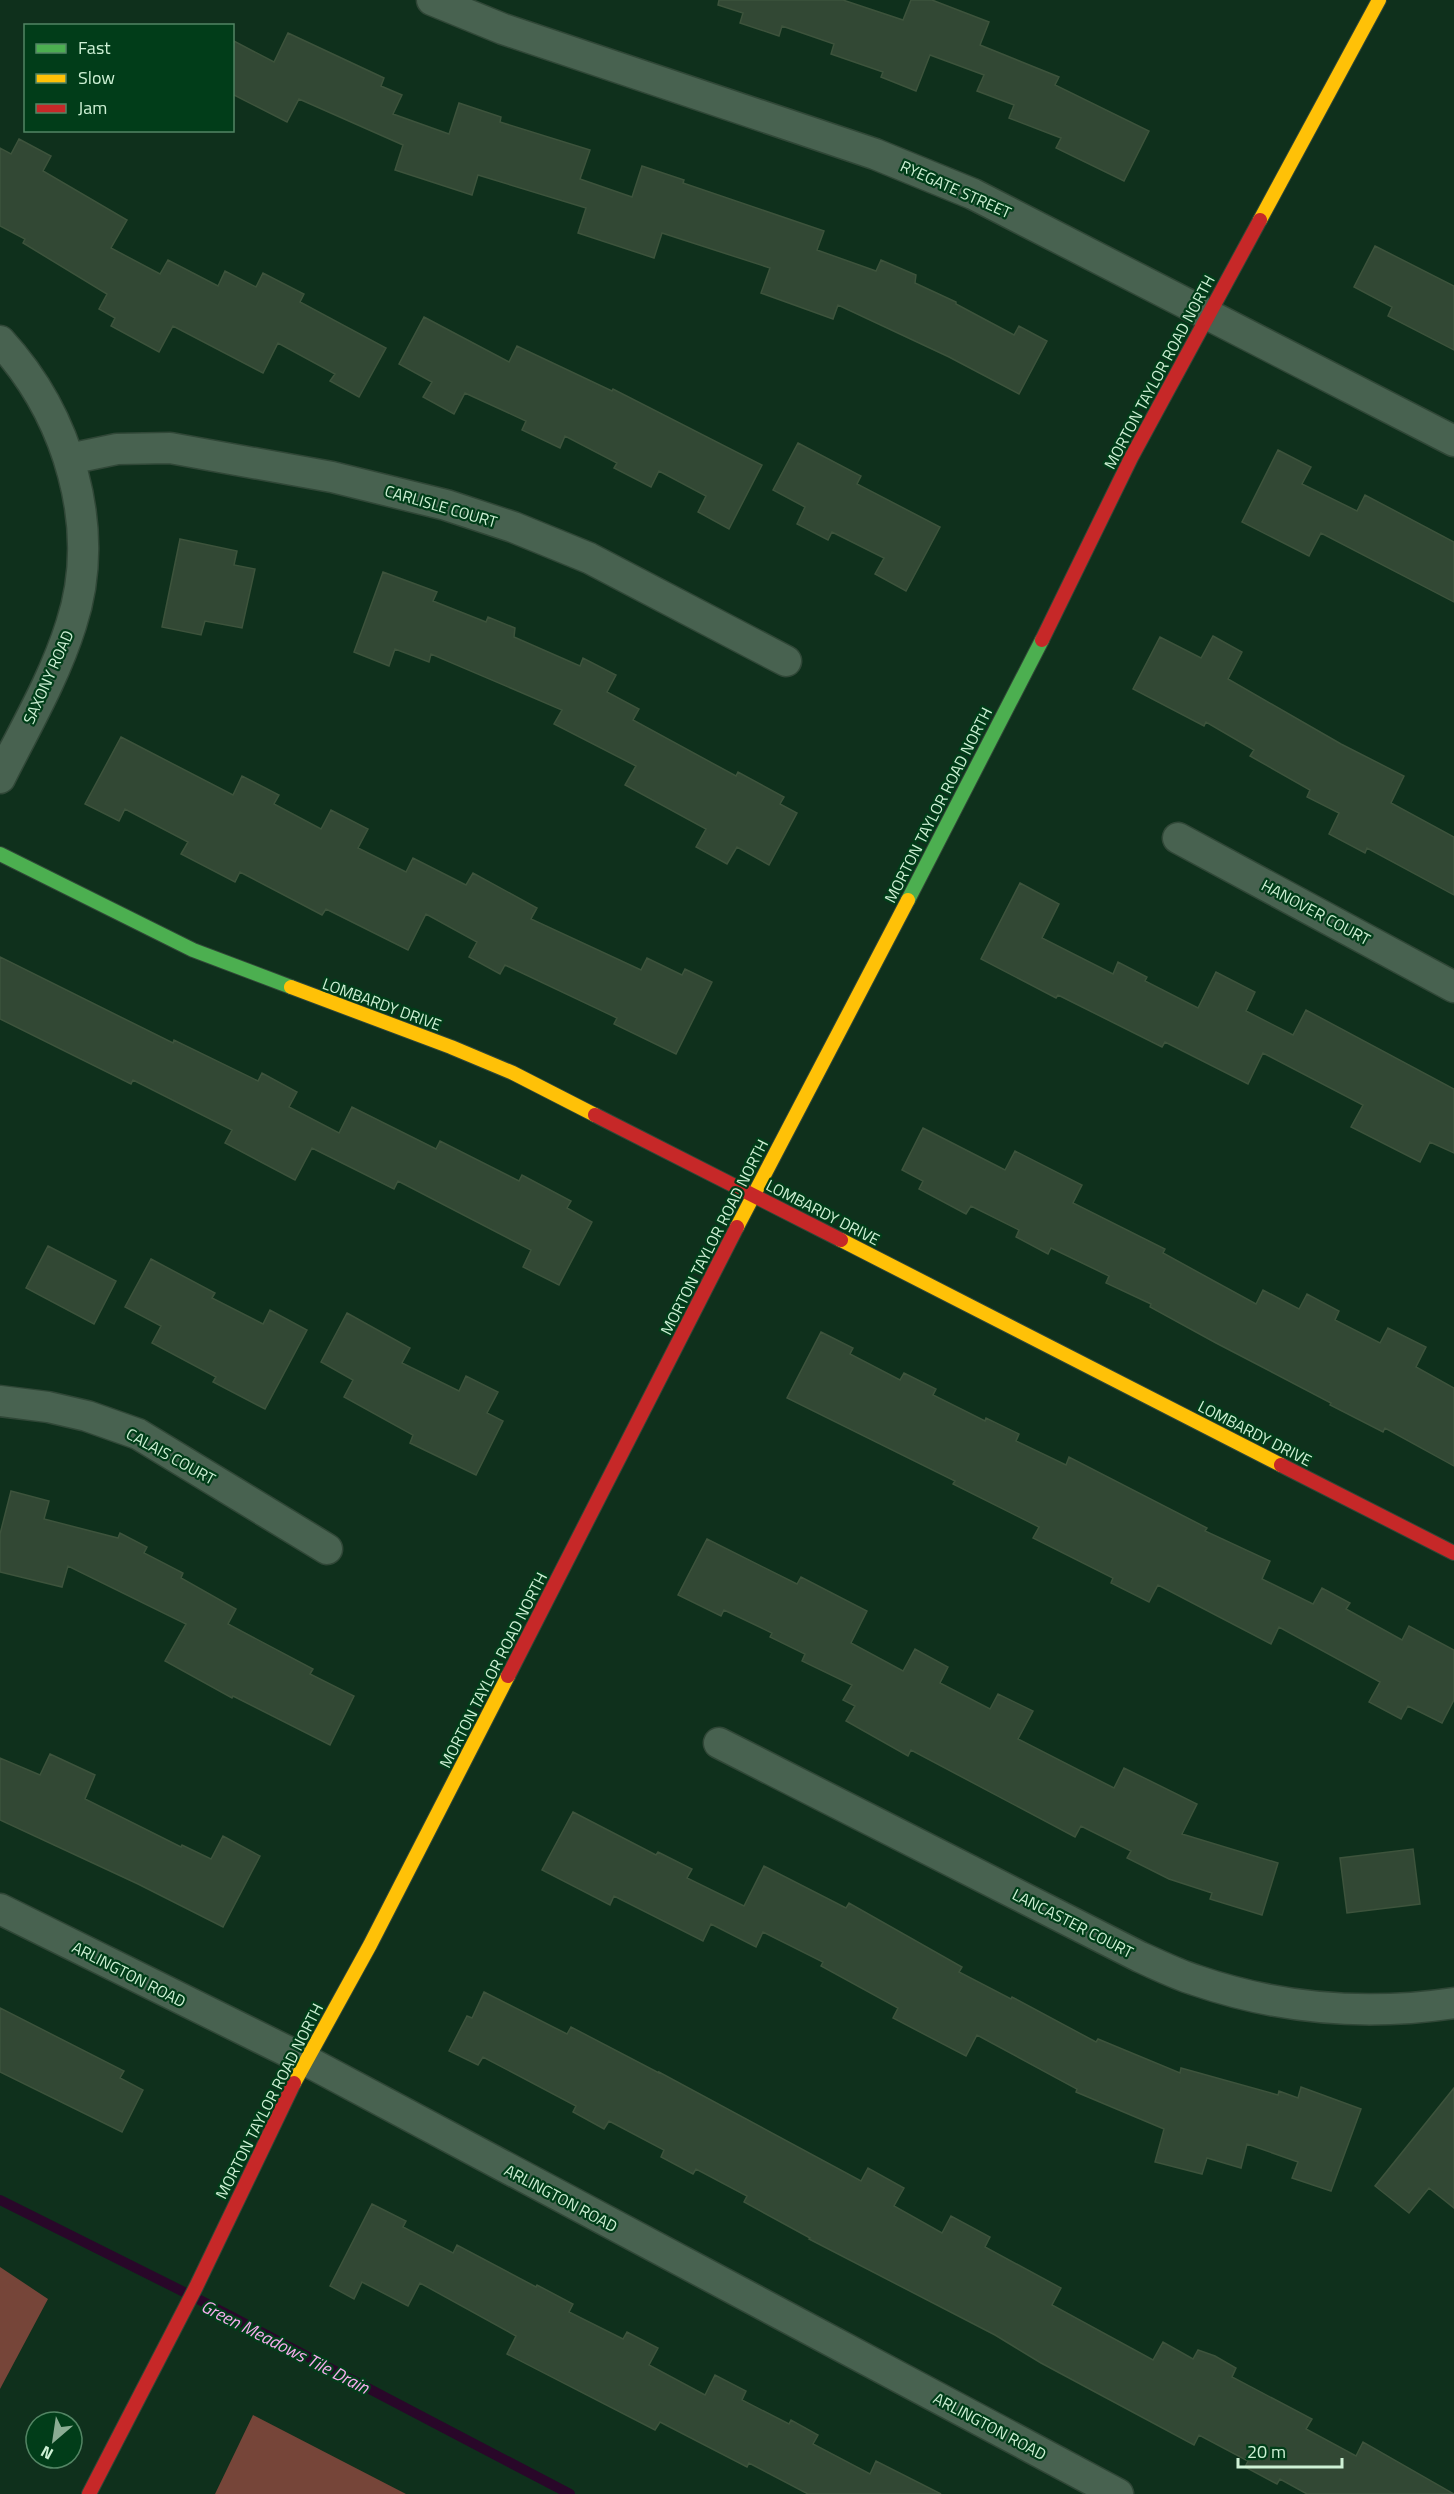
<svg xmlns="http://www.w3.org/2000/svg" width="1454" height="2494" font-family="'Titillium Web',sans-serif">
<style>
.forest{fill:#764539}
.lines{fill:none;stroke-linecap:round;stroke-linejoin:round}
.stream{stroke:#290729;stroke-width:10}
.building{fill:#324834;stroke:#3d533c;stroke-width:1.5}
.street-casing{stroke:#304737;stroke-width:33}
.fast-casing{stroke:#304737;stroke-width:16}
.slow-casing{stroke:#304737;stroke-width:16}
.jam-casing{stroke:#304737;stroke-width:16}
.street{stroke:#486250;stroke-width:30}
.fast{stroke:#4caf50;stroke-width:14}
.slow{stroke:#ffc107;stroke-width:14}
.jam{stroke:#c62828;stroke-width:14}
.labels{text-anchor:middle;stroke-width:4.5;stroke-linejoin:round;paint-order:stroke}
.street-label{font-size:16px;fill:#cef1d5;stroke:#013d19}
.water-label{font-size:18px;font-style:italic;fill:#f5aded;stroke:#013d19}
</style>
<rect width="100%" height="100%" fill="#0f301c"/>
<path class="forest" d="M 0,2267 L 48,2299 L 0,2389 Z
M 253,2415 L 406,2494 L 215,2494 Z"/>
<g class="lines">
<path class="stream" d="M 0,2200 L 194,2297 L 570,2494"/>
</g>
<path class="building" d="M 719,0 L 843,0 L 903,20 L 911,0 L 932,0 L 989,22 L 980,45 L 1059,77 L 1055,85 L 1149,131 L 1124,181 L 1056,148 L 1061,138 L 1009,118 L 1014,105 L 977,91 L 984,75 L 930,55 L 916,91 L 881,77 L 883,72 L 831,54 L 834,44 L 782,26 L 779,36 L 740,23 L 743,13 L 718,5 Z
M 288,33 L 384,78 L 381,86 L 402,95 L 393,114 L 449,134 L 459,103 L 501,117 L 500,122 L 590,150 L 580,179 L 632,197 L 642,166 L 684,180 L 683,183 L 824,231 L 817,250 L 876,271 L 881,260 L 916,275 L 915,283 L 956,302 L 956,304 L 1014,335 L 1019,326 L 1047,341 L 1019,394 L 949,357 L 838,305 L 833,319 L 761,293 L 770,268 L 662,233 L 654,258 L 578,233 L 586,208 L 478,175 L 472,195 L 395,170 L 403,145 L 299,99 L 287,122 L 232,94 L 232,40 L 274,62 Z
M 19,139 L 51,156 L 43,171 L 127,220 L 111,248 L 160,274 L 168,260 L 218,286 L 225,271 L 256,287 L 263,273 L 304,294 L 300,302 L 386,348 L 359,397 L 330,381 L 335,374 L 278,343 L 263,373 L 173,326 L 159,352 L 111,326 L 115,318 L 99,309 L 107,294 L 23,243 L 25,239 L 0,226 L 0,148 L 11,154 Z
M 1375,246 L 1454,286 L 1454,350 L 1388,316 L 1392,307 L 1354,287 Z
M 424,317 L 509,362 L 517,346 L 612,391 L 613,389 L 762,465 L 729,529 L 698,512 L 706,496 L 659,471 L 651,487 L 614,468 L 617,463 L 565,436 L 560,448 L 522,430 L 526,421 L 465,393 L 454,414 L 423,397 L 432,382 L 399,364 Z
M 798,443 L 861,476 L 857,484 L 940,527 L 906,591 L 875,574 L 884,558 L 832,532 L 828,540 L 797,524 L 805,507 L 773,490 Z
M 1278,450 L 1311,467 L 1302,484 L 1357,511 L 1365,495 L 1454,542 L 1454,602 L 1321,533 L 1309,556 L 1242,522 Z
M 180,539 L 237,551 L 234,565 L 255,569 L 242,628 L 205,621 L 201,635 L 162,627 Z
M 383,572 L 437,592 L 433,601 L 486,622 L 488,617 L 515,628 L 514,637 L 580,666 L 583,658 L 616,675 L 607,692 L 639,709 L 633,720 L 736,776 L 738,772 L 784,797 L 780,804 L 797,813 L 769,865 L 737,847 L 727,864 L 696,847 L 706,829 L 625,785 L 636,766 L 554,724 L 562,710 L 431,654 L 429,662 L 395,649 L 389,666 L 354,652 Z
M 1213,636 L 1242,652 L 1228,679 L 1341,744 L 1404,776 L 1391,803 L 1454,837 L 1454,895 L 1367,848 L 1365,853 L 1329,834 L 1339,813 L 1307,797 L 1310,790 L 1250,756 L 1254,750 L 1206,722 L 1204,726 L 1133,689 L 1160,637 L 1201,658 Z
M 121,737 L 233,795 L 242,776 L 279,795 L 274,804 L 321,829 L 331,810 L 368,829 L 358,848 L 406,872 L 413,858 L 466,885 L 473,873 L 537,908 L 531,919 L 641,970 L 647,958 L 682,975 L 685,969 L 712,982 L 676,1054 L 614,1024 L 617,1018 L 505,965 L 500,974 L 469,957 L 477,942 L 426,914 L 408,950 L 326,909 L 322,915 L 240,872 L 235,882 L 181,854 L 188,842 L 125,809 L 119,821 L 85,804 Z
M 1020,883 L 1059,904 L 1042,938 L 1113,974 L 1118,962 L 1147,977 L 1145,981 L 1198,1008 L 1216,972 L 1255,992 L 1246,1011 L 1293,1035 L 1306,1010 L 1454,1089 L 1454,1153 L 1430,1142 L 1420,1162 L 1351,1127 L 1363,1105 L 1263,1053 L 1248,1084 L 1165,1042 L 1162,1047 L 1058,995 L 1056,998 L 981,959 Z
M 0,957 L 173,1043 L 174,1040 L 258,1081 L 262,1073 L 297,1092 L 289,1107 L 339,1133 L 352,1107 L 436,1149 L 440,1141 L 519,1181 L 522,1175 L 571,1201 L 567,1208 L 592,1222 L 559,1285 L 523,1267 L 531,1250 L 398,1181 L 394,1189 L 312,1148 L 295,1180 L 225,1143 L 232,1130 L 133,1080 L 131,1084 L 0,1019 Z
M 923,1128 L 1005,1170 L 1015,1151 L 1082,1185 L 1073,1203 L 1165,1249 L 1163,1253 L 1256,1304 L 1263,1290 L 1299,1309 L 1307,1294 L 1339,1311 L 1335,1320 L 1380,1343 L 1388,1328 L 1426,1347 L 1416,1367 L 1454,1388 L 1454,1466 L 1385,1428 L 1383,1432 L 1330,1405 L 1331,1403 L 1216,1343 L 1150,1307 L 1151,1304 L 1106,1283 L 1109,1276 L 1051,1248 L 1048,1254 L 1016,1237 L 1019,1230 L 971,1206 L 966,1214 L 919,1189 L 923,1181 L 902,1170 Z
M 48,1246 L 116,1281 L 94,1324 L 26,1288 Z
M 151,1259 L 215,1293 L 212,1298 L 263,1324 L 270,1310 L 307,1330 L 265,1409 L 213,1382 L 216,1377 L 152,1343 L 161,1326 L 125,1307 Z
M 347,1313 L 410,1348 L 402,1363 L 459,1391 L 466,1376 L 498,1392 L 487,1413 L 503,1421 L 476,1475 L 410,1443 L 413,1435 L 344,1397 L 353,1380 L 321,1362 Z
M 821,1332 L 853,1348 L 850,1354 L 900,1380 L 904,1373 L 936,1389 L 933,1395 L 985,1421 L 986,1418 L 1019,1434 L 1016,1441 L 1066,1465 L 1069,1457 L 1207,1528 L 1205,1531 L 1270,1561 L 1262,1579 L 1313,1604 L 1322,1588 L 1350,1603 L 1346,1609 L 1402,1640 L 1409,1626 L 1454,1650 L 1454,1700 L 1442,1723 L 1408,1706 L 1401,1719 L 1369,1702 L 1380,1682 L 1279,1627 L 1271,1644 L 1158,1585 L 1149,1602 L 1111,1583 L 1113,1578 L 1033,1538 L 1039,1527 L 953,1484 L 955,1481 L 787,1398 Z
M 11,1491 L 49,1501 L 44,1519 L 118,1538 L 120,1533 L 147,1547 L 144,1553 L 183,1573 L 181,1578 L 236,1609 L 228,1624 L 313,1669 L 310,1674 L 354,1696 L 330,1745 L 233,1696 L 232,1698 L 165,1661 L 186,1624 L 68,1566 L 62,1587 L 0,1572 L 0,1534 Z
M 707,1539 L 797,1584 L 801,1577 L 867,1611 L 851,1643 L 903,1671 L 915,1649 L 948,1667 L 940,1683 L 990,1709 L 998,1694 L 1033,1711 L 1018,1739 L 1114,1788 L 1124,1768 L 1197,1804 L 1182,1834 L 1278,1863 L 1262,1915 L 1210,1899 L 1212,1893 L 1169,1879 L 1127,1858 L 1131,1851 L 1081,1826 L 1075,1837 L 911,1750 L 908,1756 L 846,1721 L 855,1706 L 843,1700 L 852,1685 L 802,1661 L 805,1654 L 770,1637 L 772,1633 L 724,1610 L 721,1616 L 678,1595 Z
M 50,1754 L 95,1775 L 85,1799 L 181,1847 L 182,1845 L 211,1859 L 223,1836 L 260,1856 L 223,1927 L 138,1884 L 0,1820 L 0,1758 L 40,1775 Z
M 573,1812 L 656,1855 L 658,1852 L 692,1869 L 687,1878 L 744,1906 L 764,1866 L 846,1908 L 849,1903 L 962,1967 L 959,1972 L 1011,1999 L 1012,1997 L 1096,2042 L 1098,2039 L 1180,2073 L 1181,2068 L 1278,2095 L 1279,2091 L 1298,2098 L 1301,2087 L 1361,2109 L 1331,2191 L 1292,2178 L 1298,2162 L 1247,2144 L 1241,2168 L 1207,2158 L 1202,2174 L 1155,2162 L 1164,2129 L 1076,2092 L 1077,2089 L 977,2035 L 966,2056 L 893,2018 L 898,2008 L 821,1966 L 823,1962 L 763,1932 L 756,1947 L 711,1924 L 703,1941 L 614,1896 L 610,1905 L 542,1870 Z
M 1413,1849 L 1420,1904 L 1347,1913 L 1340,1858 Z
M 484,1992 L 567,2034 L 571,2027 L 659,2073 L 659,2072 L 861,2181 L 868,2168 L 904,2188 L 894,2206 L 942,2233 L 951,2216 L 990,2237 L 985,2247 L 1061,2288 L 1052,2305 L 1153,2360 L 1163,2342 L 1193,2359 L 1198,2350 L 1215,2356 L 1236,2368 L 1232,2377 L 1312,2419 L 1306,2429 L 1356,2456 L 1363,2442 L 1454,2494 L 1307,2494 L 1280,2479 L 1277,2484 L 1245,2467 L 1248,2461 L 1199,2435 L 1194,2445 L 1041,2363 L 995,2335 L 809,2239 L 810,2238 L 744,2202 L 747,2196 L 696,2169 L 693,2174 L 661,2157 L 664,2150 L 609,2121 L 604,2129 L 573,2112 L 576,2106 L 483,2057 L 478,2065 L 449,2051 L 467,2016 L 472,2018 Z
M 0,2008 L 124,2071 L 120,2078 L 143,2090 L 122,2132 L 0,2072 Z
M 1454,2088 L 1454,2208 L 1429,2188 L 1409,2213 L 1375,2186 Z
M 372,2204 L 406,2221 L 403,2227 L 453,2253 L 457,2245 L 536,2287 L 537,2285 L 573,2304 L 569,2312 L 623,2339 L 627,2332 L 658,2348 L 649,2365 L 705,2395 L 715,2375 L 746,2391 L 742,2400 L 789,2424 L 791,2420 L 818,2435 L 813,2444 L 870,2474 L 876,2461 L 941,2494 L 808,2494 L 749,2463 L 747,2467 L 660,2422 L 655,2430 L 507,2354 L 516,2336 L 420,2283 L 408,2306 L 362,2282 L 354,2299 L 330,2286 Z"/>
<g class="lines">
<g class="street-casing">
<path id="street" d="M 432,0 L 503,29 L 875,154 L 973,194 L 1454,441
M 0,341 C 68,415 103,527 71,625 C 54,679 25,728 0,778
M 69,459 L 117,449 L 170,448 L 332,477 L 446,505 L 513,527 L 589,558 L 786,661
M 1178,838 L 1454,987
M 0,1401 L 48,1407 L 87,1416 L 138,1434 L 327,1549
M 719,1743 L 1140,1957 C 1158,1965 1176,1974 1195,1980 C 1279,2009 1367,2016 1454,2003
M 0,1909 L 305,2060 L 1118,2494"/>
</g>
<g class="fast-casing">
<path id="fast" d="M 0,854 L 193,950 L 291,987
M 908,900 L 1042,640"/>
</g>
<g class="slow-casing">
<path id="slow" d="M 1260,220 L 1379,0
M 291,987 L 451,1047 L 513,1073 L 595,1115
M 737,1227 L 908,900
M 841,1240 L 1281,1465
M 294,2083 L 370,1945 L 508,1676"/>
</g>
<g class="jam-casing">
<path id="jam" d="M 1042,640 L 1131,458 L 1260,220
M 595,1115 L 841,1240
M 1281,1465 L 1454,1553
M 508,1676 L 737,1227
M 89,2494 L 196,2287 L 294,2083"/>
</g>
<use href="#street" class="street"/>
<use href="#fast" class="fast"/>
<use href="#slow" class="slow"/>
<use href="#jam" class="jam"/>
</g>
<g class="labels">
<g class="street-label">
<text transform="translate(956 189) rotate(24)" y="6">RYEGATE STREET</text>
<text transform="translate(1159 372) rotate(-62)" y="6">MORTON TAYLOR ROAD NORTH</text>
<text transform="translate(441 506) rotate(16)" y="6">CARLISLE COURT</text>
<text transform="translate(48 677) rotate(-66)" y="6">SAXONY ROAD</text>
<text transform="translate(938 805) rotate(-63)" y="6">MORTON TAYLOR ROAD NORTH</text>
<text transform="translate(1316 912) rotate(28)" y="6">HANOVER COURT</text>
<text transform="translate(382 1004) rotate(20)" y="6">LOMBARDY DRIVE</text>
<text transform="translate(823 1212) rotate(27)" y="6">LOMBARDY DRIVE</text>
<text transform="translate(714 1237) rotate(-63)" y="6">MORTON TAYLOR ROAD NORTH</text>
<text transform="translate(1255 1433) rotate(27)" y="6">LOMBARDY DRIVE</text>
<text transform="translate(171 1456) rotate(29)" y="6">CALAIS COURT</text>
<text transform="translate(493 1670) rotate(-63)" y="6">MORTON TAYLOR ROAD NORTH</text>
<text transform="translate(1073 1923) rotate(27)" y="6">LANCASTER COURT</text>
<text transform="translate(129 1974) rotate(27)" y="6">ARLINGTON ROAD</text>
<text transform="translate(269 2101) rotate(-63)" y="6">MORTON TAYLOR ROAD NORTH</text>
<text transform="translate(561 2198) rotate(28)" y="6">ARLINGTON ROAD</text>
<text transform="translate(990 2426) rotate(28)" y="6">ARLINGTON ROAD</text>
</g>
<g class="water-label">
<text transform="translate(285 2347) rotate(27)" y="6">Green Meadows Tile Drain</text>
</g>
</g>
<rect x="24" y="24" width="210" height="108" fill="#013d19" stroke="#538564" stroke-width="1.5"/>
<rect x="36" y="44" width="30" height="9" fill="#4caf50" stroke="#538564" stroke-width="1.5"/>
<text x="78" y="54" font-size="18" fill="#cef1d5">Fast</text>
<rect x="36" y="74" width="30" height="9" fill="#ffc107" stroke="#538564" stroke-width="1.5"/>
<text x="78" y="84" font-size="18" fill="#cef1d5">Slow</text>
<rect x="36" y="104" width="30" height="9" fill="#c62828" stroke="#538564" stroke-width="1.5"/>
<text x="78" y="114" font-size="18" fill="#cef1d5">Jam</text>
<g transform="translate(54 2440) rotate(209)"><circle r="28" fill="#013d19" stroke="#538564" stroke-width="1.5"/>
<path d="M0-4.5L10 22L0 15L-10 22Z" fill="#8bad94"/>
<text y="-9" font-size="16" font-weight="bold" text-anchor="middle" fill="#cef1d5">N</text>
</g>
<path d="M1238 2458v9h104v-9" fill="none" stroke="#cef1d5" stroke-width="3"/>
<text x="1247" y="2458" font-size="18" fill="#cef1d5" stroke="#013d19" stroke-width="4.5" paint-order="stroke">20 m</text>
</svg>
